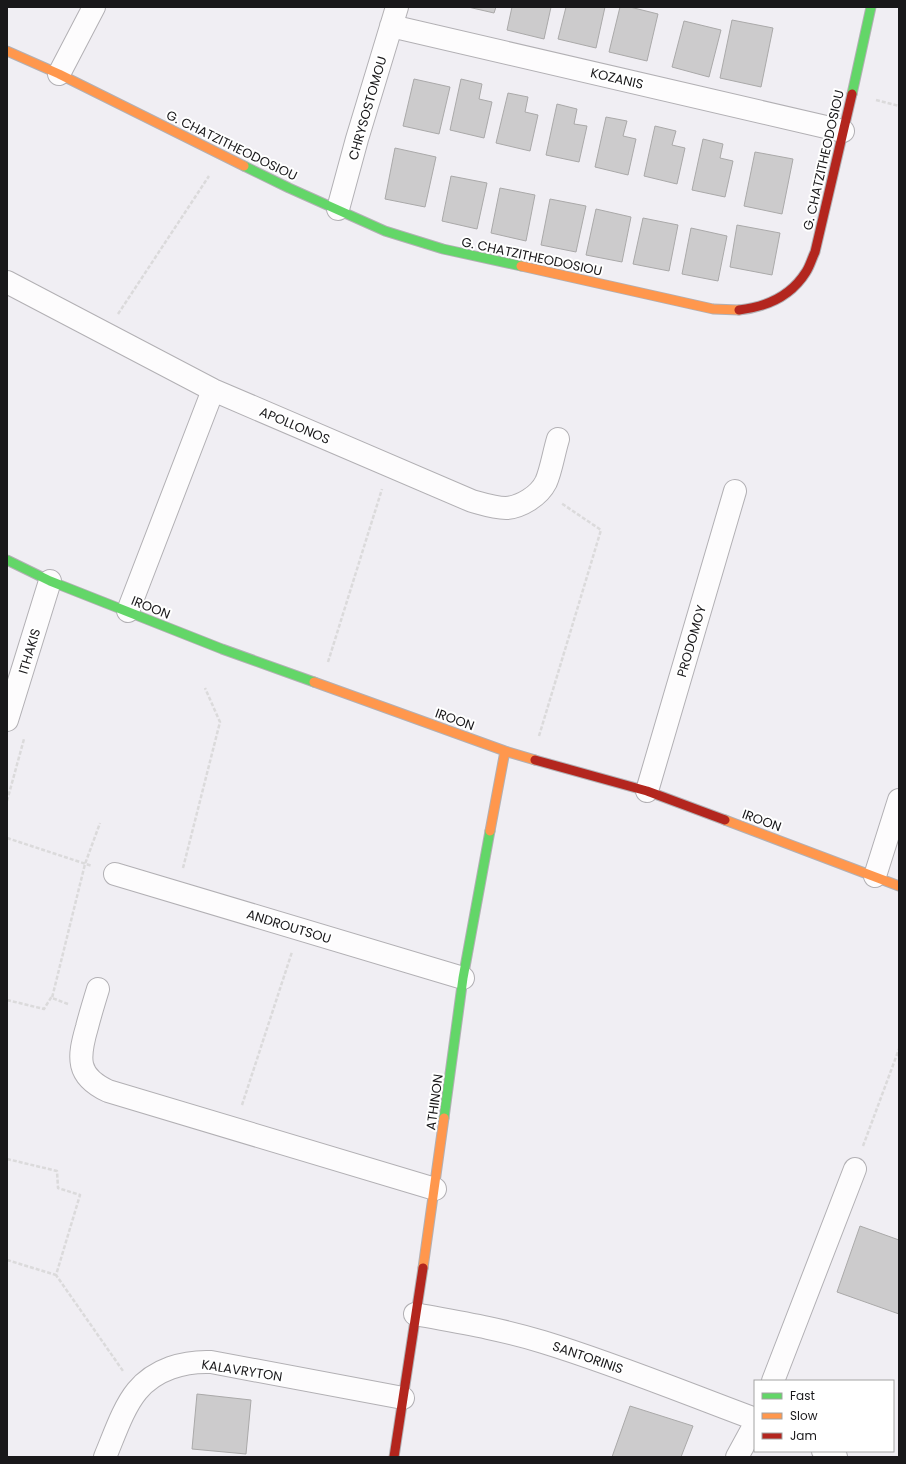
<svg xmlns="http://www.w3.org/2000/svg" width="906" height="1464" font-family="Poppins,sans-serif">
<style>
.building{fill:#cccbcc;stroke:#aaa9a9}
.lines{fill:none;stroke-linecap:round;stroke-linejoin:round}
.street-casing{stroke:#b2b0b4;stroke-width:24}
.fast-casing{stroke:#b2b0b4;stroke-width:11}
.slow-casing{stroke:#b2b0b4;stroke-width:11}
.jam-casing{stroke:#b2b0b4;stroke-width:11}
.path{stroke:#dbdadb;stroke-width:2.5;stroke-dasharray:4 2;stroke-linecap:butt}
.street{stroke:#fdfcfd;stroke-width:22}
.fast{stroke:#63d668;stroke-width:9}
.slow{stroke:#ff974d;stroke-width:9}
.jam{stroke:#b3261e;stroke-width:9}
.labels{text-anchor:middle;stroke-width:4;stroke-linejoin:round;paint-order:stroke}
.street-label{font-size:13px;fill:#19181a;stroke:#fff}
</style>
<rect width="100%" height="100%" fill="#f0eef3"/>
<path class="building" d="M 468,7 L 496,7 L 494,13 Z
M 512,7 L 551,7 L 544,39 L 507,30 Z
M 566,7 L 605,7 L 596,48 L 558,39 Z
M 620,7 L 630,7 L 658,14 L 647,61 L 609,52 Z
M 732,20 L 773,28 L 761,87 L 720,78 Z
M 684,21 L 721,30 L 709,77 L 672,67 Z
M 414,79 L 450,87 L 439,134 L 403,126 Z
M 461,79 L 482,84 L 479,99 L 492,102 L 484,138 L 450,130 Z
M 508,93 L 528,97 L 525,112 L 538,115 L 530,151 L 496,143 Z
M 557,104 L 577,109 L 574,124 L 587,126 L 579,162 L 546,155 Z
M 606,117 L 627,121 L 623,136 L 636,139 L 628,175 L 595,167 Z
M 655,126 L 676,131 L 672,145 L 685,148 L 677,184 L 644,176 Z
M 703,139 L 723,144 L 720,158 L 733,161 L 725,197 L 692,190 Z
M 395,148 L 436,157 L 425,207 L 385,199 Z
M 755,152 L 793,159 L 782,214 L 744,206 Z
M 451,176 L 487,183 L 477,229 L 442,221 Z
M 500,188 L 535,195 L 526,241 L 491,233 Z
M 550,199 L 586,206 L 576,252 L 541,245 Z
M 596,209 L 631,217 L 622,262 L 586,255 Z
M 643,218 L 678,225 L 669,271 L 633,264 Z
M 737,225 L 780,233 L 772,275 L 730,267 Z
M 691,228 L 727,236 L 718,281 L 682,274 Z
M 860,1226 L 899,1240 L 899,1314 L 837,1292 Z
M 197,1394 L 251,1400 L 246,1454 L 192,1449 Z
M 630,1406 L 693,1426 L 681,1457 L 612,1457 Z"/>
<g class="lines">
<g class="street-casing">
<path id="street" d="M 391,26 L 843,131
M 59,74 L 94,7
M 338,209 L 357,139 L 397,7
M 7,282 L 213,390 L 472,501 C 483,504 494,508 506,508 C 521,507 539,496 546,482 C 551,471 554,452 558,439
M 128,611 L 213,390
M 7,720 L 50,581
M 647,791 L 735,491
M 115,874 L 463,978
M 875,876 L 899,800
M 98,989 C 94,1002 90,1015 87,1027 C 78,1058 76,1076 108,1091 L 435,1189
M 415,1314 C 458,1322 501,1329 543,1342 C 615,1364 685,1393 755,1419
M 773,1381 L 855,1169
M 823,1451 L 836,1457
M 105,1457 C 114,1436 123,1408 137,1391 C 155,1369 184,1361 211,1362 L 403,1398
M 737,1457 L 755,1424"/>
</g>
<g class="fast-casing">
<path id="fast" d="M 852,94 L 871,7
M 244,166 L 289,188 L 385,231 L 443,249 L 521,266
M 7,560 L 50,581 L 222,649 L 314,682
M 444,1118 L 463,978 L 490,831"/>
</g>
<g class="slow-casing">
<path id="slow" d="M 7,51 L 59,74 L 244,166
M 521,266 L 713,309 L 739,310
M 314,682 L 505,751 L 535,760
M 725,820 L 899,886
M 490,831 L 505,751
M 423,1268 L 444,1118"/>
</g>
<g class="jam-casing">
<path id="jam" d="M 739,310 C 766,307 791,296 806,272 C 810,266 812,258 815,252 L 852,94
M 535,760 L 647,791 L 725,820
M 394,1457 L 423,1268"/>
</g>
<path class="path" d="M 876,100 L 899,106
M 118,314 L 209,176
M 328,662 L 382,489
M 539,736 L 601,530 L 561,503
M 7,801 L 24,739
M 7,838 L 92,866
M 183,868 L 220,722 L 205,688
M 7,1000 L 44,1009 L 52,996
M 68,1004 L 52,998 L 85,864 L 100,823
M 242,1105 L 292,952
M 863,1146 L 899,1049
M 7,1159 L 57,1171 L 58,1188 L 80,1195 L 56,1275 L 123,1371
M 7,1260 L 56,1275"/>
<use href="#street" class="street"/>
<use href="#fast" class="fast"/>
<use href="#slow" class="slow"/>
<use href="#jam" class="jam"/>
</g>
<g class="labels">
<g class="street-label">
<text transform="translate(617 78) rotate(13)" y="5">KOZANIS</text>
<text transform="translate(367 108) rotate(-74)" y="5">CHRYSOSTOMOU</text>
<text transform="translate(232 145) rotate(26)" y="5">G. CHATZITHEODOSIOU</text>
<text transform="translate(823 160) rotate(-77)" y="5">G. CHATZITHEODOSIOU</text>
<text transform="translate(532 256) rotate(12)" y="5">G. CHATZITHEODOSIOU</text>
<text transform="translate(295 425) rotate(23)" y="5">APOLLONOS</text>
<text transform="translate(151 607) rotate(22)" y="5">IROON</text>
<text transform="translate(691 641) rotate(-74)" y="5">PRODOMOY</text>
<text transform="translate(29 651) rotate(-73)" y="5">ITHAKIS</text>
<text transform="translate(455 719) rotate(20)" y="5">IROON</text>
<text transform="translate(762 820) rotate(20)" y="5">IROON</text>
<text transform="translate(289 926) rotate(17)" y="5">ANDROUTSOU</text>
<text transform="translate(434 1102) rotate(-82)" y="5">ATHINON</text>
<text transform="translate(588 1357) rotate(19)" y="5">SANTORINIS</text>
<text transform="translate(242 1370) rotate(9)" y="5">KALAVRYTON</text>
</g>
</g>
<rect width="906" height="1464" fill="none" stroke="#19181a" stroke-width="16"/>
<rect x="754" y="1380" width="140" height="72" fill="#ffffff" stroke="#a3a3a3"/>
<rect x="762" y="1393" width="20" height="6" fill="#63d668" stroke="#a3a3a3"/>
<text x="790" y="1400" font-size="12" fill="#19181a">Fast</text>
<rect x="762" y="1413" width="20" height="6" fill="#ff974d" stroke="#a3a3a3"/>
<text x="790" y="1420" font-size="12" fill="#19181a">Slow</text>
<rect x="762" y="1433" width="20" height="6" fill="#b3261e" stroke="#a3a3a3"/>
<text x="790" y="1440" font-size="12" fill="#19181a">Jam</text>
</svg>
